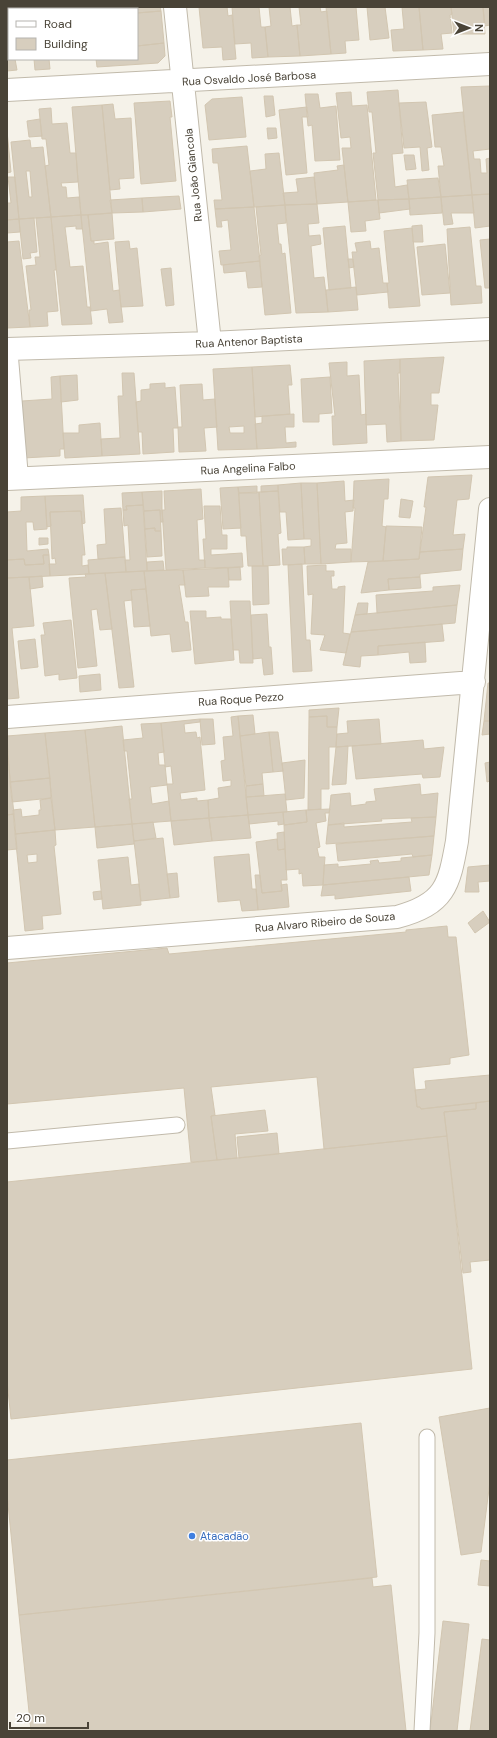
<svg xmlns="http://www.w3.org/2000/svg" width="497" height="1738" font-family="'DM Sans',sans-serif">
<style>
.building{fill:#d7cebe;stroke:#d2c6b1;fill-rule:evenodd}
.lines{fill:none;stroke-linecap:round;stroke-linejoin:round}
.service-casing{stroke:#c1baab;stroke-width:17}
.minor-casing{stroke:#c1baab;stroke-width:24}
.service{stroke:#fff;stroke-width:15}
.minor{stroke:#fff;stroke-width:22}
.shop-dot{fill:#3f7fe0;stroke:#fff;stroke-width:1.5}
.labels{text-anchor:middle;stroke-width:3;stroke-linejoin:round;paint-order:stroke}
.street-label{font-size:11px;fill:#494337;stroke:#fff}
.shop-label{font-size:11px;fill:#366cbe;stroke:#fff;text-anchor:start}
</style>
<rect width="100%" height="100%" fill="#f5f2e9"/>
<path class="building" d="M 7,7 L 22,7 L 22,9 L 9,9 L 9,59 L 15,59 L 17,70 L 7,71 Z
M 28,7 L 58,7 L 58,9 L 28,9 Z
M 58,7 L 82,7 L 82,9 L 58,9 Z
M 91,7 L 160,7 L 161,11 L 137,13 L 137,9 L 91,9 Z
M 199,7 L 227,7 L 228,16 L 232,15 L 236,59 L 223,60 L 222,47 L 203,48 Z
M 232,7 L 259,7 L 261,27 L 265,27 L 268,57 L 252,58 L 251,43 L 235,44 Z
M 269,7 L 290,7 L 292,26 L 297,25 L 300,56 L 268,57 L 265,27 L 271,26 Z
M 299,7 L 320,7 L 321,12 L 327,11 L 331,54 L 300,56 L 297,25 L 301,25 Z
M 326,7 L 356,7 L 359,40 L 345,41 L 346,53 L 331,54 Z
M 367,7 L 385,7 L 389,38 L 370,40 Z
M 402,7 L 419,7 L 423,50 L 393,51 L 391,30 L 404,29 Z
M 419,7 L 451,7 L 452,14 L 450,15 L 452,33 L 441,34 L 443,49 L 423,50 Z
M 451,7 L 483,7 L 485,34 L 454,34 Z
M 483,7 L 490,7 L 490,25 L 485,26 Z
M 161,11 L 164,43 L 137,46 L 137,13 Z
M 164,43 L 165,56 L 158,63 L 97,67 L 96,59 L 137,59 L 137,46 Z
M 34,59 L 49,59 L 50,69 L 35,70 Z
M 490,86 L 490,149 L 473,151 L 474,159 L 480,159 L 481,173 L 487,173 L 486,159 L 490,158 L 490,194 L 472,195 L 461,87 Z
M 398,90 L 403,153 L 392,154 L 395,187 L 407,185 L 409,199 L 378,200 L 373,153 L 376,153 L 372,112 L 369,112 L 367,92 Z
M 351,92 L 352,106 L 367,105 L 376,200 L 348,202 L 342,148 L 351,148 L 350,137 L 341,138 L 336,93 Z
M 305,94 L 318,94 L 320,108 L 336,106 L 340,160 L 315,161 L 312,125 L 308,126 Z
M 264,96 L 273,96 L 275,115 L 266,117 Z
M 242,97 L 246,137 L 209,140 L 205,105 L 212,99 Z
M 170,101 L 172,117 L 170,117 L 176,181 L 141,184 L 134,103 Z
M 426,102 L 432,147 L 427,148 L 429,170 L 422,171 L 420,147 L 404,148 L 399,103 Z
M 113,104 L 115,119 L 131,118 L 134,178 L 119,179 L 120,189 L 110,190 L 102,105 Z
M 102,105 L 112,213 L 81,215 L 72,107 Z
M 307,107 L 308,117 L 302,117 L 307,173 L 286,175 L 279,110 Z
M 51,108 L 52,124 L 67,123 L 70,153 L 76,153 L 78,182 L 61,183 L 62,187 L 66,187 L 67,198 L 79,197 L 81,215 L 51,217 L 45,166 L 49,165 L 46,139 L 42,139 L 39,109 Z
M 463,112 L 472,195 L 441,197 L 438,166 L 444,166 L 441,147 L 435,147 L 432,115 Z
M 40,119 L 42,136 L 29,137 L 27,121 Z
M 267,128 L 276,128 L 277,138 L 268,139 Z
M 7,131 L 11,172 L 7,173 Z
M 30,140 L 31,148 L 43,147 L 51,217 L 19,219 L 11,142 ZM 26,171 L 30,171 L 32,197 L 29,197 Z
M 247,146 L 254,207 L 215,209 L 214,200 L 222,200 L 218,163 L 213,163 L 212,149 Z
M 279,153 L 285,205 L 254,207 L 250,171 L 266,169 L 265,154 Z
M 404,155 L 414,155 L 416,169 L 406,170 Z
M 344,165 L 348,202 L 317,204 L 314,173 L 338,170 L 337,166 Z
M 8,177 L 15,177 L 19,219 L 7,220 L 7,203 L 11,203 Z
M 314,177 L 317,204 L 285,205 L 283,193 L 298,192 L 296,179 Z
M 438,178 L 441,197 L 409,199 L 407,180 Z
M 490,194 L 490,226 L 475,228 L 472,195 Z
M 472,195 L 474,213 L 451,213 L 453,224 L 444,225 L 441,197 Z
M 179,196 L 181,209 L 143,212 L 142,198 Z
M 441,197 L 442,213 L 410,215 L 409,199 Z
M 142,198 L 143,212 L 112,213 L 110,200 Z
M 409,199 L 410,209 L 379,213 L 378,200 Z
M 378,200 L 380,219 L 365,221 L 366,231 L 351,232 L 348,202 Z
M 317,204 L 319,223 L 308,224 L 309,236 L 320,235 L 321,244 L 311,246 L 314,278 L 324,277 L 328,312 L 296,313 L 285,205 Z
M 285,205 L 286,223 L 277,224 L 279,244 L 281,244 L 282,254 L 285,253 L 291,313 L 265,315 L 259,256 L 261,255 L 256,207 Z
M 254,207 L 260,261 L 221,265 L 219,251 L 231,250 L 228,220 L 221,221 L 222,227 L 217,227 L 215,209 Z
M 112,213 L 114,239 L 91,241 L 88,215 Z
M 81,215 L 82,229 L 76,229 L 76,226 L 65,227 L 70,267 L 83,266 L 87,307 L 90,307 L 92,324 L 62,325 L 51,217 Z
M 81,215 L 88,215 L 91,241 L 94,241 L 94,244 L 108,242 L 113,291 L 119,290 L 123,322 L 109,323 L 107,309 L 91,311 Z
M 51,217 L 56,270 L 54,270 L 58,311 L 47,312 L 48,326 L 30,327 L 29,310 L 31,310 L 26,266 L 36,265 L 35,257 L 40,257 L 36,218 Z
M 34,218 L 37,252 L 30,253 L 31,258 L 23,259 L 19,219 Z
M 19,219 L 20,232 L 7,233 L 7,220 Z
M 422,225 L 423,242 L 413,242 L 412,226 Z
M 345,226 L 351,288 L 329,290 L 323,228 Z
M 470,227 L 476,286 L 481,286 L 482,303 L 451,305 L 447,229 Z
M 412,228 L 420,306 L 389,308 L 387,283 L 389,283 L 384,231 Z
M 490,239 L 490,288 L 485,288 L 480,240 Z
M 19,241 L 30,327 L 7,328 L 7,242 Z
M 129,241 L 130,249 L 137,248 L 143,306 L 121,307 L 115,242 Z
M 370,241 L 371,249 L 379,248 L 383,283 L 387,283 L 388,292 L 357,295 L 352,252 L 357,252 L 355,243 Z
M 445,244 L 450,293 L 422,295 L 417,247 Z
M 348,259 L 353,259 L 354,267 L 349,268 Z
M 260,261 L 262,287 L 248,288 L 246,271 L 224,273 L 223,265 Z
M 171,268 L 174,305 L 166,306 L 161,269 Z
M 356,287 L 358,310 L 328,312 L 326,290 Z
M 444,357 L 439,393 L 431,393 L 431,405 L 438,405 L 434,440 L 401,441 L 400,359 Z
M 400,359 L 400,373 L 398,373 L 401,441 L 387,442 L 386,424 L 366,425 L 364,361 Z
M 347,362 L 347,376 L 359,375 L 361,415 L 366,414 L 367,443 L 333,445 L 332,416 L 335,416 L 329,363 Z
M 290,365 L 292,385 L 288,385 L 290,414 L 255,417 L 252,367 Z
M 252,367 L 257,449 L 218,450 L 213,369 ZM 244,426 L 244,433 L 230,433 L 229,427 Z
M 122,373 L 134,373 L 140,454 L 102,456 L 101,439 L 120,438 L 118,396 L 123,396 Z
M 77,375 L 78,400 L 61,402 L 60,376 Z
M 60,376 L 64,449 L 60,449 L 60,456 L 23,458 L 20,417 L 23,417 L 22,401 L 52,399 L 51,377 Z
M 330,377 L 332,413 L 319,414 L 319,422 L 303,422 L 301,379 Z
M 165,383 L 165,388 L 175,387 L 178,428 L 173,428 L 174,452 L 143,454 L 142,432 L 138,432 L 136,402 L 141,401 L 141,390 L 150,389 L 150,384 Z
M 202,384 L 203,400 L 215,399 L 217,427 L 204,428 L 206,451 L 179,452 L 178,427 L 182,427 L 180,385 Z
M 294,414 L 294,427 L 285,427 L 286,443 L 296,442 L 296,447 L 257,449 L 255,424 L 262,423 L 262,416 Z
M 100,423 L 102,456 L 65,458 L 63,433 L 79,433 L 79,425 Z
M 472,475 L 469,499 L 457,500 L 453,535 L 465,534 L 463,549 L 420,552 L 426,507 L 424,507 L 428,477 Z
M 389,479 L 388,499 L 384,499 L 382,526 L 386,527 L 383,561 L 351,562 L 355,508 L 353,508 L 354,481 Z
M 344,481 L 345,501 L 354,500 L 353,511 L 345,512 L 347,543 L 336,544 L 335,549 L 351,549 L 351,562 L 321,564 L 317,483 Z
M 301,483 L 317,483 L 321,564 L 305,564 L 304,547 L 311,546 L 311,539 L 304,539 Z
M 301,483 L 304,539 L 288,540 L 286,512 L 280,512 L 278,485 Z
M 278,485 L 278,491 L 261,492 L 261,486 Z
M 257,486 L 257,493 L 239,493 L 238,487 Z
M 238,487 L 241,528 L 223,529 L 220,488 Z
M 201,489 L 203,519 L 197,520 L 199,560 L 205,560 L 205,568 L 166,570 L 162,510 L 165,510 L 164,491 Z
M 162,491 L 162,510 L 163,522 L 161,522 L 160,510 L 144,511 L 142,492 Z
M 278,491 L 281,533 L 278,534 L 280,565 L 263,566 L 259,492 Z
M 142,492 L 143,505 L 126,506 L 127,510 L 123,510 L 122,493 Z
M 259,492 L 263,566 L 248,566 L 246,536 L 241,536 L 239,493 Z
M 83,495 L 85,523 L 82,524 L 81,511 L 50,512 L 51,526 L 47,527 L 45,496 Z
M 45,496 L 47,529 L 34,530 L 33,522 L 26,522 L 27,551 L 48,549 L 49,555 L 43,555 L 44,564 L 25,565 L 24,559 L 7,560 L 7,512 L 21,511 L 21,497 Z
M 401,499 L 413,501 L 410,518 L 399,517 Z
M 143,505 L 147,571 L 126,572 L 125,560 L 130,560 L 128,525 L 124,526 L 123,510 L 127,510 L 126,506 Z
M 204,506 L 220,506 L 222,535 L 227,535 L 227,549 L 211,549 L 211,555 L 242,553 L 243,567 L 205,568 L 203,539 L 206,539 Z
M 121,508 L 125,557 L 98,559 L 97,545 L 106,544 L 104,509 Z
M 160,510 L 161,531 L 155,531 L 155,528 L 145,529 L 144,511 Z
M 81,511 L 85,555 L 82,555 L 82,566 L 88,565 L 89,574 L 50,576 L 49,564 L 56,564 L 55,558 L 52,559 L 50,512 Z
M 386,526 L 422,527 L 419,559 L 383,561 Z
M 155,528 L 155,531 L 161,531 L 162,556 L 147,557 L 145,529 Z
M 39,538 L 48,538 L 48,544 L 39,545 Z
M 287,547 L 304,547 L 305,564 L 283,565 L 282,549 L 287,549 Z
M 463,549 L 461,570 L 420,574 L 420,577 L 388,579 L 389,590 L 361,593 L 368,562 L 419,559 L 420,552 Z
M 43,555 L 49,555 L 50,576 L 7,578 L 7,560 L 24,559 L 25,565 L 44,564 Z
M 125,557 L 126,572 L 89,574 L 88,560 Z
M 163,561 L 164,570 L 147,571 L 147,562 Z
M 302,564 L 306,640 L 310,640 L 312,671 L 293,672 L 288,565 Z
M 326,565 L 326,571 L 334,571 L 334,576 L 331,576 L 332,589 L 338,589 L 338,587 L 345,586 L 343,633 L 350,634 L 346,653 L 320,650 L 325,635 L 311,634 L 313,594 L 308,595 L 307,566 Z
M 252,566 L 268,566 L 269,604 L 253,605 Z
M 240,567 L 241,580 L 229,580 L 228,568 Z
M 228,568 L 229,587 L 208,587 L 209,596 L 186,597 L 183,570 Z
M 183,570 L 185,585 L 179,585 L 185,622 L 188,622 L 191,650 L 172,652 L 170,634 L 151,636 L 144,571 Z
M 144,571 L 146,589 L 131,590 L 132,600 L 124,601 L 134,687 L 119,688 L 105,573 Z
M 105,573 L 112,629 L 100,630 L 97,609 L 91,610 L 97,666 L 78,668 L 69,578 L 86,577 L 85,574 Z
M 42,576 L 43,587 L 30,589 L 29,577 Z
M 29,577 L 34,626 L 12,628 L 19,698 L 7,699 L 7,578 Z
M 420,577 L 421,588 L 389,590 L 388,579 Z
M 460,585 L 457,605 L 377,613 L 376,595 L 433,591 L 433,587 Z
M 146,589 L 150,626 L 134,627 L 131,590 Z
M 230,601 L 250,601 L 253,663 L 240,663 L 239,650 L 233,650 Z
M 358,603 L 368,603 L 367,614 L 355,615 Z
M 457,605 L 455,623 L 351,632 L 355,615 Z
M 190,611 L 206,611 L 206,618 L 221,617 L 221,619 L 231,619 L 234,660 L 195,664 Z
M 267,614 L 269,647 L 271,647 L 273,674 L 264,675 L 262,658 L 253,659 L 251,615 Z
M 71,620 L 77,678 L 59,680 L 59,674 L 45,676 L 41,635 L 45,635 L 43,623 Z
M 442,624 L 444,641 L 378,646 L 378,655 L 361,656 L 360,667 L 343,665 L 351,632 Z
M 35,639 L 38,667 L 21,669 L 18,641 Z
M 425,642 L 426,662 L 410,663 L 409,652 L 378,655 L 378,646 Z
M 100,674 L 101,690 L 80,692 L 79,676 Z
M 488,683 L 490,683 L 490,721 L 484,721 Z
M 339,708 L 337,727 L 327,727 L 327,716 L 309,717 L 309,710 Z
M 253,715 L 255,734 L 240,736 L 238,716 Z
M 238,716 L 248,815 L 209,818 L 208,800 L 219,798 L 218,788 L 231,786 L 231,780 L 223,781 L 221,761 L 225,760 L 223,737 L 233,736 L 231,717 Z
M 327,716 L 327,727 L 337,727 L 336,747 L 329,747 L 329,789 L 321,789 L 321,809 L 308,810 L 309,717 Z
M 200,719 L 213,719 L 215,744 L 202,745 Z
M 200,719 L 200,722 L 184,724 L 185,733 L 196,732 L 197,738 L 200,737 L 205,790 L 180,793 L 181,800 L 197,798 L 197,801 L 208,800 L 209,818 L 171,821 L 167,784 L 173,784 L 171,766 L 165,767 L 165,765 L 161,723 Z
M 379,719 L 381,744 L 336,747 L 337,734 L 348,733 L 347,721 Z
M 484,721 L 490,721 L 490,734 L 482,735 Z
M 161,723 L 164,752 L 158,753 L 159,765 L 165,765 L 167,785 L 150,787 L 152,804 L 169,801 L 171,821 L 132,824 L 129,799 L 132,799 L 127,751 L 124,751 L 123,740 L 143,738 L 141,724 Z
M 122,726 L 132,824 L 95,827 L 85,730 Z
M 85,730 L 95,827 L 55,830 L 45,733 Z
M 269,732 L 273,772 L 262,773 L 263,784 L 246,786 L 240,736 Z
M 269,732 L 278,732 L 283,771 L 273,772 Z
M 45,733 L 50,778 L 10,782 L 7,736 Z
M 423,740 L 424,749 L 444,747 L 440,777 L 423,778 L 422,774 L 356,779 L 352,746 Z
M 348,746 L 346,784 L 332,785 L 336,747 Z
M 7,750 L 14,814 L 7,815 Z
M 305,760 L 304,798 L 286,800 L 282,763 Z
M 490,762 L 490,781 L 487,782 L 485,763 Z
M 50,778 L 51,798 L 12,802 L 10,782 Z
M 263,784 L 264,796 L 246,797 L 246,786 Z
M 420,784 L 421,795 L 438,793 L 436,817 L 381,819 L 382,821 L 328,825 L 331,795 L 350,793 L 351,806 L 366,804 L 366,802 L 376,801 L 374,789 Z
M 285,794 L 287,812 L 248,815 L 246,797 Z
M 51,798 L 55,830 L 15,834 L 13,810 L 21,809 L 22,817 L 39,815 L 39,810 L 41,810 L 40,800 Z
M 330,809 L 329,813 L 325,813 L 326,821 L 316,823 L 320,847 L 317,848 L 319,857 L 325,857 L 323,885 L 303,886 L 302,873 L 299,874 L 299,869 L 286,870 L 284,825 L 307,822 L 306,810 Z
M 306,810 L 307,822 L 284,825 L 283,812 Z
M 283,812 L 284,824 L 278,825 L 278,821 L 249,824 L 248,815 Z
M 14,814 L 17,849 L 7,850 L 7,815 Z
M 248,815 L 251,838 L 212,841 L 209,818 Z
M 436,817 L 434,836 L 326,844 L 328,825 L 344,823 L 344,827 L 412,822 L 411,818 Z
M 209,818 L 212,841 L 174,845 L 171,821 Z
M 153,822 L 156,838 L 134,841 L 132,824 Z
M 132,824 L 134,844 L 97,848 L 95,827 Z
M 55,830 L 56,845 L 54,846 L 61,914 L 42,916 L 43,929 L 25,931 L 15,834 ZM 37,854 L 37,862 L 28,863 L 27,855 Z
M 284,832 L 285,849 L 278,850 L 277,833 Z
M 434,836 L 432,855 L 413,857 L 412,854 L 338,861 L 336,844 Z
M 163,838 L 170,898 L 141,901 L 134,841 Z
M 277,839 L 278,850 L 285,849 L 287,880 L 281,880 L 282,891 L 262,893 L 256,842 Z
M 249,854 L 252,889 L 256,889 L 258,910 L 242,911 L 240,900 L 218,902 L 214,857 Z
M 432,855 L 429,875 L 323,885 L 324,865 L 338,864 L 338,867 L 371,864 L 370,861 L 378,860 L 379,863 L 401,861 L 401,858 Z
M 128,857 L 131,885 L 139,884 L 141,905 L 103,909 L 98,860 Z
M 490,865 L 490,881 L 478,882 L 479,892 L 465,892 L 468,867 Z
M 177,873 L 179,897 L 170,898 L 167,874 Z
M 255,875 L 260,875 L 262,893 L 282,891 L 281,885 L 287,884 L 289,907 L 258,910 Z
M 409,877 L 411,891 L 335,899 L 335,895 L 321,896 L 323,885 Z
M 101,891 L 102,899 L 94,900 L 93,892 Z
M 483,911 L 490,922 L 475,933 L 468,923 Z
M 447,926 L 448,937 L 456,937 L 469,1055 L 450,1058 L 450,1064 L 413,1068 L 417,1107 L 420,1107 L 421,1109 L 476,1103 L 476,1109 L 444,1112 L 447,1136 L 324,1149 L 317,1077 L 211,1087 L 215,1115 L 211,1116 L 217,1160 L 191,1162 L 184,1088 L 7,1104 L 7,963 L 167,948 L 169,954 L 406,932 L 406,930 Z
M 490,1075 L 490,1101 L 421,1109 L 420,1107 L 417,1107 L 415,1090 L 426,1089 L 425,1081 Z
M 490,1101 L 490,1260 L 470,1262 L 471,1272 L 463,1273 L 444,1112 L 476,1109 L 476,1103 Z
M 265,1110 L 268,1131 L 235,1134 L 237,1158 L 217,1160 L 211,1116 Z
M 277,1133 L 279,1154 L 239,1158 L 237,1137 Z
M 447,1136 L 472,1369 L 11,1419 L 7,1381 L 7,1182 Z
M 490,1408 L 490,1481 L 481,1552 L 461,1555 L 439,1417 Z
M 361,1423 L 377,1577 L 19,1615 L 7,1494 L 7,1460 Z
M 481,1560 L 490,1561 L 490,1586 L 478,1585 Z
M 372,1578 L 373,1587 L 391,1585 L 406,1731 L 31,1731 L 19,1615 Z
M 443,1621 L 469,1624 L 457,1731 L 430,1731 Z
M 482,1639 L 490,1640 L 490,1731 L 470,1731 Z"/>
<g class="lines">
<g class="service-casing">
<path id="service" d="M 7,1141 L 177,1125
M 422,1731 L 427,1633 L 427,1437"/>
</g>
<g class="minor-casing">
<path id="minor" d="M 175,7 L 210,343
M 7,90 L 490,64
M 7,349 L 210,343 L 490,329
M 7,358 L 17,478
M 7,479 L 490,457
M 7,717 L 474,682
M 7,948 L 397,917 C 445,904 449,886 457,841 L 490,509"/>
</g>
<use href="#service" class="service"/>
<use href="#minor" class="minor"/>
</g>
<circle class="shop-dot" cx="192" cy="1536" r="4"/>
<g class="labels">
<g class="street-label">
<text transform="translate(249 78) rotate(-3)" y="4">Rua Osvaldo José Barbosa</text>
<text transform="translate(193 175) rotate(-96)" y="4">Rua João Giancola</text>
<text transform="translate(249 341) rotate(-3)" y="4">Rua Antenor Baptista</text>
<text transform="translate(248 468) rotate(-3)" y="4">Rua Angelina Falbo</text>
<text transform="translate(241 699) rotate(-4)" y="4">Rua Roque Pezzo</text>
<text transform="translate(325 922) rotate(-5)" y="4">Rua Alvaro Ribeiro de Souza</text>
</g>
<g class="shop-label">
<text x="200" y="1540">Atacadão</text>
</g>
</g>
<rect width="497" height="1738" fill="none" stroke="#494337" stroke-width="16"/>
<rect x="8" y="8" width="130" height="52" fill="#ffffff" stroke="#b6b4af"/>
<rect x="16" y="21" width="20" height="6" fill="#ffffff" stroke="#b6b4af"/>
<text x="44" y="28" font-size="12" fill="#494337">Road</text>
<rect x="16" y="38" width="20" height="12" fill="#d7cebe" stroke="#b6b4af"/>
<text x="44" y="48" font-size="12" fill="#494337">Building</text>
<g transform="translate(469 28) rotate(90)" stroke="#ffffff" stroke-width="3" paint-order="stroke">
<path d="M0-3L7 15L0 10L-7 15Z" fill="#494337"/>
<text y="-6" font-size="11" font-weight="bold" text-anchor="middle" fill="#494337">N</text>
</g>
<path d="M10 1722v6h78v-6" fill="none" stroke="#494337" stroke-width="2"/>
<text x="16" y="1722" font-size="12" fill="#494337" stroke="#ffffff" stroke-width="3" paint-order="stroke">20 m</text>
</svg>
